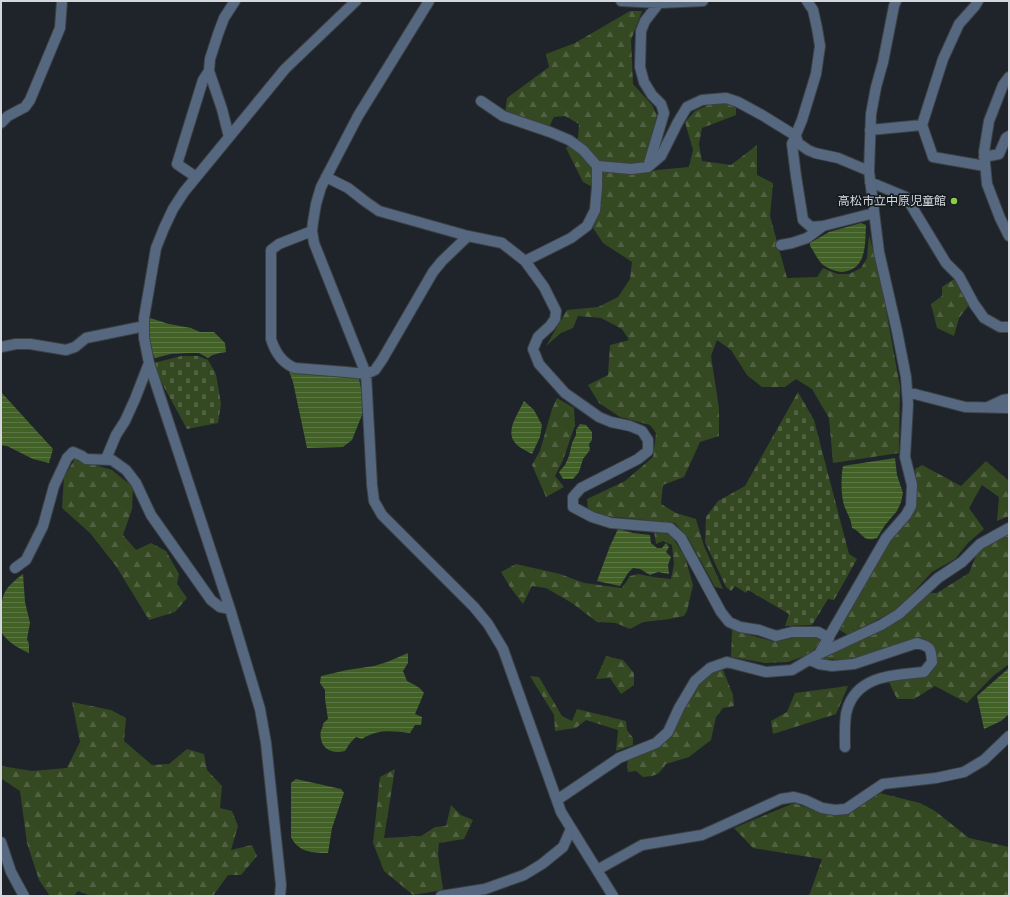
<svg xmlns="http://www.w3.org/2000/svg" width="1010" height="897" font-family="'Playfair Display','Noto Sans JP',serif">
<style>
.forest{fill:url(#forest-firs)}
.cemetery{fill:url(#cemetery-stones)}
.water{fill:url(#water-rules)}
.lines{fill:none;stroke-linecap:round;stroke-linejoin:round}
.minor-casing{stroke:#3c4146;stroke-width:12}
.minor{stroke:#56687f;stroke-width:10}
.poi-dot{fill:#8ace48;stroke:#161b20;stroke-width:1.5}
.labels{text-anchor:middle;stroke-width:3.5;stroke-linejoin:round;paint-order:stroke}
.poi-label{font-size:12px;fill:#d4d7db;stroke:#161b20;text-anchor:end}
</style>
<defs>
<pattern id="forest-firs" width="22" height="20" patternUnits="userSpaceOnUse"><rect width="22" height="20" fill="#344922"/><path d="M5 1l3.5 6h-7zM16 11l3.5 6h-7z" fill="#506242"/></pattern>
<pattern id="cemetery-stones" width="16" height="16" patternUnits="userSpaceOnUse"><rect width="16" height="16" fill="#344922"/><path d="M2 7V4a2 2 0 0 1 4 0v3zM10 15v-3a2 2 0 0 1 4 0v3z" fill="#506242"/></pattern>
<pattern id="water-rules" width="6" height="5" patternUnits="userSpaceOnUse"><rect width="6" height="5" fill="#426126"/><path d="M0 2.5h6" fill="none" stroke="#5c7745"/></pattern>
</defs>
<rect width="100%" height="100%" fill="#1f242a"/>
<path class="forest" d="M 630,11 L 642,11 L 631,40 L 633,84 L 652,105 L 657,115 L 648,151 L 639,174 L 657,170 L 689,167 L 693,150 L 685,122 L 695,111 L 715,102 L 736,105 L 736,115 L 702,128 L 699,144 L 702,161 L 731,165 L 757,145 L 757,175 L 773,183 L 770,216 L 787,278 L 817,277 L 823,268 L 837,274 L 849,274 L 861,268 L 867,258 L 869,235 L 880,276 L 900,387 L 899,453 L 833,463 L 829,418 L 812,389 L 796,379 L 785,387 L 762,387 L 747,375 L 731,350 L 717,340 L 711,356 L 719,408 L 719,436 L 700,442 L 684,477 L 663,485 L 661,504 L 676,513 L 696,519 L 704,546 L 723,589 L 715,587 L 688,538 L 675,523 L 605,516 L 588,510 L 587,499 L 625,481 L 653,457 L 656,433 L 650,425 L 620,417 L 599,403 L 588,385 L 608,375 L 610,345 L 629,340 L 622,329 L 601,318 L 578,316 L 573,328 L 561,333 L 546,346 L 567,310 L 598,307 L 618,297 L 630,279 L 632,262 L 603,243 L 593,228 L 601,208 L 602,192 L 583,182 L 566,148 L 578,139 L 579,124 L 565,116 L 554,117 L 549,127 L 505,113 L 507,98 L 549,67 L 546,54 L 575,43 Z
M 954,279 L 969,305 L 959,318 L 954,336 L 937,328 L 931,304 L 942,296 L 942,287 Z
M 557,398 L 574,408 L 575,425 L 563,460 L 555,476 L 564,487 L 546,497 L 532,465 L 540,451 L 552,409 Z
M 75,459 L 112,470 L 133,487 L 132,509 L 123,535 L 136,550 L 151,543 L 166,551 L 179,574 L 177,584 L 187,598 L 175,612 L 149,620 L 116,566 L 90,533 L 62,508 L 64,477 Z
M 986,461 L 1009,481 L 1009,516 L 997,521 L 999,497 L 982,485 L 969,508 L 984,529 L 968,543 L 955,559 L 932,572 L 898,609 L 848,635 L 838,629 L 888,542 L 910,519 L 917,499 L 915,469 L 922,465 L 961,486 Z
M 654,531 L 671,535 L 685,557 L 693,585 L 687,611 L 684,616 L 670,619 L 643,622 L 630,629 L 616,623 L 597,622 L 572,603 L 546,588 L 532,586 L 523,604 L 510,587 L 501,572 L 516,564 L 560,574 L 584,583 L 622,588 L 630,576 L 638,574 L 653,577 L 671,579 L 674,564 L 672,545 L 663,541 L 656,544 Z
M 1009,533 L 1009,664 L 993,676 L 967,703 L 935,686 L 914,699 L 897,699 L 889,682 L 920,677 L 935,666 L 937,653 L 932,644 L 918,637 L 855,660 L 820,659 L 851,644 L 927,593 L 937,593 L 969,573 L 978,551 Z
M 732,630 L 775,642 L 798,637 L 820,637 L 821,642 L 810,654 L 788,662 L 765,663 L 731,657 Z
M 606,656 L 623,660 L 634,673 L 634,685 L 621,694 L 610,678 L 596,679 Z
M 723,670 L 733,695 L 734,706 L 723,708 L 716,717 L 711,740 L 689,757 L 666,764 C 658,775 657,776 643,777 L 636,771 L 628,772 L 627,766 L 628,759 L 658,745 L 697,685 L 710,671 Z
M 530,676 L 539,677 L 562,716 L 572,721 L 577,709 L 626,721 L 627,730 L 633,738 L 633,745 L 616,751 L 618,730 L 586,720 L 576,728 L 555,731 L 554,715 Z
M 848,686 L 836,714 L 773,734 L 771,721 L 787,712 L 795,693 Z
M 72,702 L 111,710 L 126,718 L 124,741 L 152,765 L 169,764 L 187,749 L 204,754 L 207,770 L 222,786 L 220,808 L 232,811 L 238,826 L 231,850 L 252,845 L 257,856 L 241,875 L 228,875 L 213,896 L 91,896 L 78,891 L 74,896 L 50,896 L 39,880 L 27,843 L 20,791 L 2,779 L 1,766 L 32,771 L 67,768 L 80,742 Z
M 395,769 L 384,838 L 421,836 L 435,827 L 446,826 L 451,805 L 461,815 L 473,820 L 464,839 L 439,843 L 438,854 L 443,890 L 413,895 L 384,871 L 373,843 L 380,777 Z
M 880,793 L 920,803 L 935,811 L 969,838 L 1009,847 L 1009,896 L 809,896 L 822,859 L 753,848 L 734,828 L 794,803 L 819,812 L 848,814 Z"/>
<path class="cemetery" d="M 181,356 L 198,356 L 208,360 L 216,374 L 221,404 L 218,423 L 187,429 L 158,376 L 154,363 Z
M 798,392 L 814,420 L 849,554 L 857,559 L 834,600 L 828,599 L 812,625 L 785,626 L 789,614 L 748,590 L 746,593 L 735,586 L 731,591 L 726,587 L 705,542 L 706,517 L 718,501 L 745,486 Z"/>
<path class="water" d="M 861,223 L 866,225 C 865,244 867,270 842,272 C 836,272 827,268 822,264 C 817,259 814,251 810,246 L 810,243 L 829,232 Z
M 150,318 L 169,324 L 191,328 L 200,332 L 214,332 L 225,343 L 226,352 C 219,353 213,354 208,358 L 199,353 L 189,353 L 171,354 L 155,358 C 148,349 149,332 148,320 Z
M 289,371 L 356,376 L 359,379 L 362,393 L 362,415 L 352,440 L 343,447 L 307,448 L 293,382 Z
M 1,392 L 53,449 L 49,463 L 33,459 L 7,446 L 1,445 Z
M 524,401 L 534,410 L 542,425 L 540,437 L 532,454 C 527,451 521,449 516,444 C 504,432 518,414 524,401 Z
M 580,424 L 586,425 L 592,432 L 592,440 L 589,444 L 590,450 L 583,459 L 579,472 L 573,479 L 563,479 L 559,472 L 565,465 L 569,456 L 572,443 L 576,435 L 576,430 Z
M 895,458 L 897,475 L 903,493 L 901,502 L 897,511 L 885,525 L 877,538 C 862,543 863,532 852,528 C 851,517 845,511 843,501 C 841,492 841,474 843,466 Z
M 618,529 L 633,533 L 650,535 L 651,543 L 657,548 L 662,548 L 666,543 L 669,547 L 666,552 L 671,557 L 668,565 L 669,574 L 658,572 L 650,575 L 640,569 L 633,568 L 628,573 L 620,586 L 597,581 L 610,546 Z
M 23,574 L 25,602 L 30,623 L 27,639 L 29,644 L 29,653 C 20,649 11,644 5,637 C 0,632 1,626 1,619 C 1,595 3,589 23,574 Z
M 408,653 L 408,663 L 403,671 L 407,681 C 413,684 420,687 424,693 L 415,714 L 422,717 L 421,725 L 415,725 L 410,733 C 391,731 379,729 362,739 L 356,737 L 350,743 L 345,751 C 330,755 318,747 321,730 C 322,730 323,725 323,724 C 324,722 326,721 328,719 L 325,699 L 325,690 L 320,683 L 321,676 L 347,670 L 374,666 L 387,662 Z
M 1009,668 L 1009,714 L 1001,721 L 984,729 L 977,696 Z
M 296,779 L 341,789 L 344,793 L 332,828 L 328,853 C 312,853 298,852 291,837 L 291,783 Z"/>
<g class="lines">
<g class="minor-casing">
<path id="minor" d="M 429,1 L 358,116 L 321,187 L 316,204 L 313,222 L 312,231 L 314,243 L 366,374 L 372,485 L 374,501 L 382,515 L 474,607 L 488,624 L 503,649 L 561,812 L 613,896
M 621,1 L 659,3 L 703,1
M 807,1 L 813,10 L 817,28 L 820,46 L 816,74 L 802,120 L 792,144 L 796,176 L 803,220 L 811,227 L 823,226 L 874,213
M 1009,77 L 1003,85 L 989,121 L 984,152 L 987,184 L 1000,218 L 1009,236
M 481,101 L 503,116 L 550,132 L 569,140 L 583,150 L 597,166 L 597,187 L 595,210 L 587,226 L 571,238 L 525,261
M 1,123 L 8,116 L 25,107 L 30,100 L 60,28 L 62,1
M 922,125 L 943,59 L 959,24 L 975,6 L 978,1
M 870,130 L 922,125 L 933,157 L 985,166
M 229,137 L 222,109 L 209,71 L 210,59 L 218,34 L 224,18 L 235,1
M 984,157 L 999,154 L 1006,138 L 1009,136
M 597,166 L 631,169 L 648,167 L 661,156 L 678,122 L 687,107 L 702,100 L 726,98 L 738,102 L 762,115 L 796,136 L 798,143 L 808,150 L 815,153 L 838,158 L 869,171
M 648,167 L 664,113 L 661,104 L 652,95 L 644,82 L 640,67 L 641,31 L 645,21 L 659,3
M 196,177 L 177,164 L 203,80 L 209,71
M 326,177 L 348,188 L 366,202 L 379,211 L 468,236 L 502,243 L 525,261 L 544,287 L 556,311 L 555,319 L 550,326 L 538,337 L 533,349 L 539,364 L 565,393 L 599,417 L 611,422 L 630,426 L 642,431 L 648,440 L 648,451 L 638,459 L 581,488 L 573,497 L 573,507 L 592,517 L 611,523 L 670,528 L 681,538 L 721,612 L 729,622 L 740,627 L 759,630 L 776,636 L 792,632 L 818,632 L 829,638
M 870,182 L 906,197 L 946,263 L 959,276 L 974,304 L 984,318 L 1000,327 L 1009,327
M 312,231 L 279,244 L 271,250 L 271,339 C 275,352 282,363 295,368 L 346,372 L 366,374 L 375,370 L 382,360 L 433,272 L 442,261 L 468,236
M 781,245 L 792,243 L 807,238 L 823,226
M 1,347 L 16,344 L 30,344 L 66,350 L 75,347 L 86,338 L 140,327
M 907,392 L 965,407 L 1009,408
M 988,407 L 1003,400 L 1009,399
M 106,459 L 116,435 L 125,421 L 135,399 L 149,363
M 15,568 L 26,560 L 43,526 L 54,486 L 67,458 L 73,452 L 82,456 L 86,459 L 112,460 L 126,470 L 136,483 L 151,515 L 211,600 L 220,607 L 230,609
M 819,654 L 881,625 L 899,614 L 938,578 L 962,562 L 980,544 L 1009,528
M 810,660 L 819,664 L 832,666 L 854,664 L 917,643 C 931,647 931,648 932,662 L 924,672 C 894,675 857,675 847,710 C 844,719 845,737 845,747
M 557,800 L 619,758 L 656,743 L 668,732 L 679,708 L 695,681 L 710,668 L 727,662 L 766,672 L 792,670 L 819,654 L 886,538 L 906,515 L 911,506 L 912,485 L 905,457 L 908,404 L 906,377 L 897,331 L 879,252 L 869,171 L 871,114 L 876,87 L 883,62 L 894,6 L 896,1
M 1,842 L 11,872 L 24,896
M 597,870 L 642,845 L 702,835 L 720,827 L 781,799 L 794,797 L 805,800 L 822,808 L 835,810 L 846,809 L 883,784 L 936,778 L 964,772 L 984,760 L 1009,736
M 280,896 L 281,885 L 266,743 L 260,709 L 230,609 L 149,363 L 144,338 L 144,318 L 156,248 L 164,228 L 173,209 L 184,192 L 285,69 L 356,1
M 441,896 L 485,889 L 524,875 L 542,864 L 563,847 L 571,829"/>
</g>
<use href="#minor" class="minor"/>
</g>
<circle class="poi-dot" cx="954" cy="201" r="4"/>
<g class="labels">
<g class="poi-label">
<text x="946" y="205">高松市立中原児童館</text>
</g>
</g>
<rect width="1010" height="897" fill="none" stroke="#d4d7db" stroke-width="4"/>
</svg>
